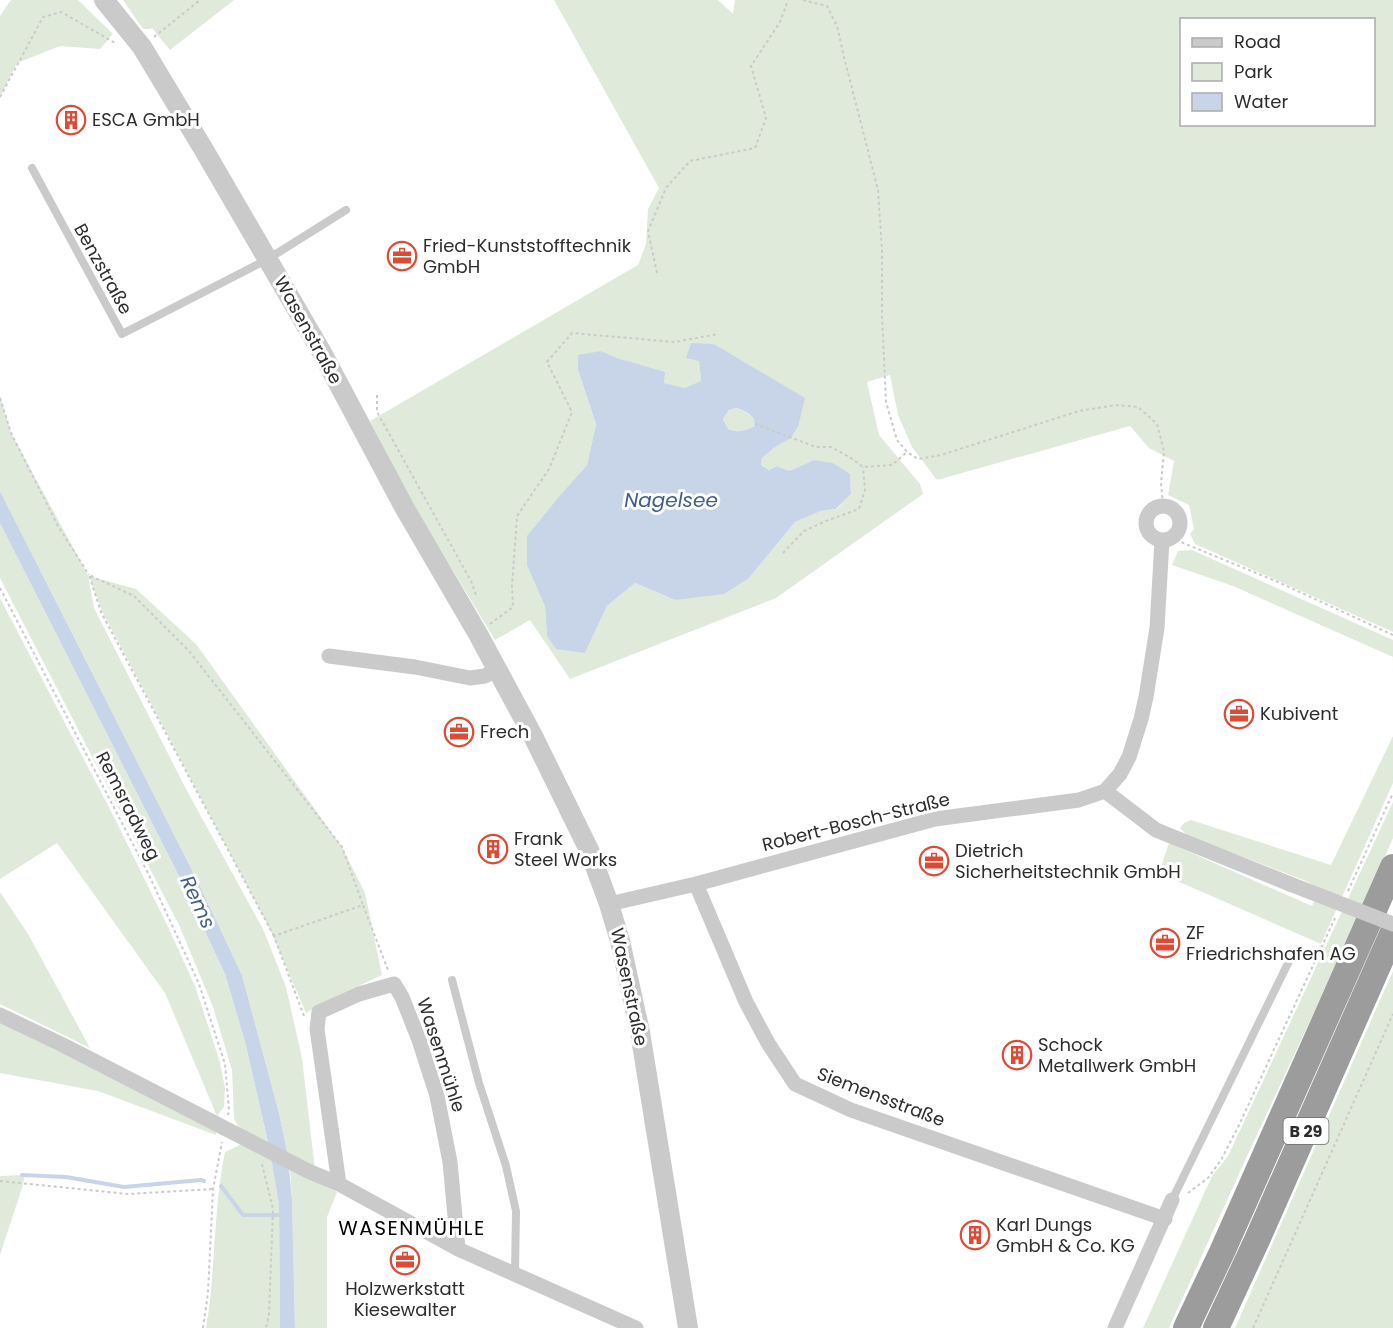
<svg xmlns="http://www.w3.org/2000/svg" width="1393" height="1328" font-family="Poppins,sans-serif">
<style>
.green{fill:#e0eadb;fill-rule:evenodd}
.water{fill:#c8d5e9;fill-rule:evenodd}
.lines{fill:none;stroke-linecap:round;stroke-linejoin:round}
.stream{stroke:#c8d5e9;stroke-width:4}
.path{stroke:#cacaca;stroke-width:2;stroke-dasharray:3 3;stroke-linecap:butt}
.service{stroke:#cacaca;stroke-width:8}
.minor{stroke:#cacaca;stroke-width:15}
.tertiary{stroke:#cacaca;stroke-width:20}
.trunk{stroke:#9c9c9c;stroke-width:26}
.minor-bridge{stroke:#cacaca;stroke-width:15}
.labels{text-anchor:middle;stroke-width:6;stroke-linejoin:round;paint-order:stroke}
.shield{fill:#fff;stroke:#6c6c6c;stroke-width:1.5}
.shield-label{font-size:16px;font-weight:bold;fill:#2d2d2d}
.poi-label{font-size:18px;fill:#2d2d2d;stroke:#fff;text-anchor:start}
.street-label{font-size:18px;fill:#2d2d2d;stroke:#fff}
.water-label{font-size:20px;font-style:italic;fill:#3f5e8b;stroke:#fff}
.neighbourhood-label{font-size:20px;letter-spacing:1.5px;fill:#000;stroke:#fff}
</style>
<rect width="100%" height="100%" fill="#fff"/>
<path class="green" d="M 11,0 L 78,0 L 113,34 L 100,49 L 60,46 L 17,63 L 0,97 L 0,16 Z
M 123,0 L 234,0 L 170,50 L 152,28 L 149,29 L 143,29 Z
M 554,0 L 718,0 L 733,14 L 735,0 L 1393,0 L 1393,632 L 1195,544 L 1190,534 L 1194,529 L 1189,505 L 1168,495 L 1174,461 L 1149,448 L 1130,426 L 937,480 L 912,447 L 898,415 L 890,375 L 867,382 L 879,435 L 920,484 L 923,494 L 776,598 L 570,679 L 530,620 L 495,640 L 413,505 L 370,421 L 638,265 L 646,244 L 648,209 L 659,188 ZM 1182,20 L 1374,20 L 1374,124 L 1182,124 ZM 714,344 L 733,356 L 798,427 L 791,438 L 774,448 L 762,458 L 761,465 L 769,470 L 777,466 L 789,471 L 814,460 L 850,474 L 851,494 L 837,509 L 821,511 L 795,522 L 749,578 L 675,600 L 635,583 L 607,606 L 585,653 L 547,636 L 545,606 L 562,493 L 587,465 L 596,424 L 578,370 L 601,351 C 623,361 662,387 684,388 C 689,388 696,384 701,381 L 699,360 Z
M 0,396 L 11,433 L 88,575 L 94,608 L 186,789 L 263,929 L 286,987 L 302,1058 L 315,1170 L 288,1156 L 279,1113 L 242,975 L 197,880 L 0,491 Z
M 737,408 C 747,412 754,415 756,426 C 746,431 737,433 728,429 L 723,419 L 729,410 Z
M 0,523 L 183,884 L 225,974 L 245,1042 L 269,1146 L 242,1133 L 234,1119 L 232,1070 L 213,1007 L 180,927 L 0,578 Z
M 1192,550 L 1393,640 L 1393,657 L 1233,586 L 1172,565 L 1178,551 Z
M 89,576 L 136,589 L 196,644 L 342,847 L 365,893 L 382,975 L 322,1003 L 306,1013 L 269,927 L 102,611 Z
M 0,598 L 115,819 L 169,929 L 195,986 L 220,1062 L 225,1088 L 224,1107 L 217,1116 L 165,993 L 57,843 L 0,879 Z
M 1393,736 L 1393,783 L 1321,944 L 1159,873 L 1169,843 L 1312,906 L 1320,889 L 1306,881 L 1188,836 L 1180,828 L 1184,823 L 1191,820 L 1331,865 Z
M 1393,802 L 1393,838 L 1364,905 L 1248,1154 L 1169,1328 L 1143,1328 L 1212,1176 L 1228,1156 L 1243,1124 Z
M 0,892 L 28,934 L 90,1048 L 0,1004 Z
M 1393,971 L 1393,1328 L 1235,1328 Z
M 0,1019 L 217,1130 L 216,1135 L 98,1091 L 0,1073 Z
M 240,1145 L 246,1146 L 271,1157 L 279,1205 L 280,1328 L 206,1328 C 216,1270 213,1210 225,1152 Z
M 290,1169 L 337,1192 L 327,1217 L 327,1328 L 295,1328 L 292,1200 Z
M 25,1175 L 22,1188 L 0,1255 L 0,1176 Z"/>
<path class="water" d="M 691,343 L 714,344 L 805,398 L 798,427 L 791,438 L 774,448 L 762,458 L 761,465 L 769,470 L 777,466 L 789,471 L 814,460 L 833,463 L 850,474 L 851,494 L 836,509 L 821,511 L 795,522 L 749,578 L 724,594 L 675,600 L 635,583 L 607,606 L 585,653 L 556,649 L 547,636 L 545,606 L 527,565 L 527,536 L 562,493 L 587,465 L 596,424 L 578,370 L 578,355 L 601,351 L 617,358 L 665,372 L 664,383 L 685,388 L 701,381 L 699,361 L 686,358 ZM 737,408 C 747,412 755,415 755,426 C 746,431 737,433 728,429 L 723,419 L 729,410 Z
M 0,491 L 197,880 L 242,975 L 279,1113 L 288,1156 L 292,1200 L 295,1328 L 280,1328 L 279,1205 L 269,1146 L 245,1042 L 225,974 L 183,884 L 0,523 Z"/>
<g class="lines">
<path class="stream" d="M 22,1175 L 66,1177 L 124,1187 L 201,1180 L 204,1181
M 221,1186 L 243,1215 L 284,1215"/>
<path class="path" d="M 803,0 L 827,6 L 837,26 L 844,57 L 878,190 L 882,250 L 882,315 L 886,402 L 897,440 L 907,452 L 918,459 L 941,455 L 1079,411 L 1116,405 L 1138,407 L 1157,424 L 1164,452 L 1161,483 L 1163,505
M 154,37 L 200,0
M 0,97 L 43,17 L 61,12 L 117,44
M 657,273 L 648,231 L 666,188 L 690,161 L 755,148 L 766,118 L 751,66 L 780,22 L 788,0
M 377,395 L 377,412 L 471,581 L 476,595
M 0,398 L 11,433 L 58,526 L 89,575
M 755,424 L 816,447 L 831,447 L 851,458 L 863,467 L 892,465 L 906,453
M 1176,540 L 1278,582 L 1393,635
M 783,553 L 804,531 L 826,521 L 859,509 L 865,490 L 863,467
M 0,588 L 149,875 L 199,984 L 225,1064 L 229,1110 L 228,1115
M 490,624 L 513,607 L 512,586 L 517,516 L 549,469 L 572,412 L 547,362 L 572,333 L 674,342 L 718,334
M 1348,891 L 1393,793
M 274,936 L 101,612 L 89,575 L 134,596 L 189,651 L 342,847 L 363,905
M 304,1016 L 274,936 L 363,905 L 388,970
M 262,1164 L 273,1209 L 269,1314 L 266,1328
M 0,1181 L 128,1194 L 213,1189
M 1188,1193 L 1208,1178 L 1221,1160 L 1239,1125 L 1335,918
M 203,1328 L 208,1293 L 213,1189 L 222,1142
M 1253,1328 L 1393,1014"/>
<path class="service" d="M 32,168 L 122,334 L 268,259 L 346,210
M 452,980 L 479,1083 L 506,1166 L 516,1211 L 515,1274
M 1172,1200 L 1292,955"/>
<path class="minor" d="M1146 523a17 17 0 1 1 34 0a17 17 0 1 1-34 0Z
M 329,656 L 415,667 L 470,678 L 485,676 L 497,669
M 1105,791 L 1156,830 L 1290,884
M 696,884 L 746,1002 L 768,1043 L 795,1084 L 851,1110 L 1165,1219
M 609,904 L 696,884 L 935,819 L 1079,800 L 1105,791 L 1120,774 L 1129,757 L 1141,719 L 1146,697 L 1157,628 L 1162,540
M 0,1015 L 61,1044 L 308,1171 L 339,1184 L 458,1249 L 636,1328
M 339,1184 L 317,1029 L 319,1012 L 359,994 L 394,984 L 402,997 L 419,1040 L 437,1096 L 450,1162 L 458,1249
M 1115,1328 L 1172,1200"/>
<path class="tertiary" d="M 104,0 L 142,47 L 204,150 L 321,351 L 404,507 L 478,634 L 533,736 L 589,850 L 609,904 L 620,941 L 640,1032 L 688,1328"/>
<path class="trunk" d="M 1186,1328 L 1222,1252 L 1393,867
M 1216,1328 L 1257,1240 L 1393,932"/>
<path class="minor-bridge" d="M 1290,884 L 1393,924"/>
</g>
<defs>
<g id="building-ring" transform="scale(1.5)"><circle r="9.5" fill="#fff" stroke="#dc4b36" stroke-width="1.5"/><path d="M-4-6H4V6H1V3H-1V6H-4ZM-2.5-4.3h1.7v1.8h-1.7ZM.8-4.3h1.7v1.8H.8ZM-2.5-1h1.7V.8h-1.7ZM.8-1h1.7V.8H.8Z" fill="#dc4b36"/></g>
<g id="office-ring" transform="scale(1.5)"><circle r="9.5" fill="#fff" stroke="#dc4b36" stroke-width="1.5"/><path d="M-6-3h4V-5.5h4V-3h4V5H-6ZM-1-4.5V-3h2v-1.5ZM-6 0V1H6V0Z" fill="#dc4b36"/></g>
</defs>
<g fill-rule="evenodd">
<use href="#building-ring" x="71" y="120"/>
<use href="#office-ring" x="402" y="256"/>
<use href="#office-ring" x="1239" y="714"/>
<use href="#office-ring" x="459" y="732"/>
<use href="#building-ring" x="493" y="849"/>
<use href="#office-ring" x="934" y="861"/>
<use href="#office-ring" x="1165" y="943"/>
<use href="#building-ring" x="1017" y="1055"/>
<use href="#building-ring" x="975" y="1235"/>
<use href="#office-ring" x="405" y="1260"/>
</g>
<g class="labels">
<rect class="shield" x="1283.5" y="1118" width="45" height="26" rx="4.5"/>
<g class="shield-label">
<text x="1306" y="1137">B 29</text>
</g>
<g class="poi-label">
<text x="92" y="126">ESCA GmbH</text>
<text x="423" y="252">Fried-Kunststofftechnik<tspan x="423" dy="21">GmbH</tspan></text>
<text x="1260" y="720">Kubivent</text>
<text x="480" y="738">Frech</text>
<text x="514" y="845">Frank<tspan x="514" dy="21">Steel Works</tspan></text>
<text x="955" y="857">Dietrich<tspan x="955" dy="21">Sicherheitstechnik GmbH</tspan></text>
<text x="1186" y="939">ZF<tspan x="1186" dy="21">Friedrichshafen AG</tspan></text>
<text x="1038" y="1051">Schock<tspan x="1038" dy="21">Metallwerk GmbH</tspan></text>
<text x="996" y="1231">Karl Dungs<tspan x="996" dy="21">GmbH &amp; Co. KG</tspan></text>
<text x="405" y="1295" text-anchor="middle">Holzwerkstatt<tspan x="405" dy="21">Kiesewalter</tspan></text>
</g>
<g class="street-label">
<text transform="translate(103 269) rotate(61)" y="6">Benzstraße</text>
<text transform="translate(308 330) rotate(61)" y="6">Wasenstraße</text>
<text transform="translate(128 806) rotate(63)" y="6">Remsradweg</text>
<text transform="translate(856 822) rotate(-14)" y="6">Robert-Bosch-Straße</text>
<text transform="translate(629 987) rotate(78)" y="6">Wasenstraße</text>
<text transform="translate(441 1055) rotate(72)" y="6">Wasenmühle</text>
<text transform="translate(881 1097) rotate(21)" y="6">Siemensstraße</text>
</g>
<g class="water-label">
<text x="671" y="507">Nagelsee</text>
<text transform="translate(198 902) rotate(65)" y="7">Rems</text>
</g>
<g class="neighbourhood-label">
<text x="412" y="1235">WASENMÜHLE</text>
</g>
</g>
<rect x="1180" y="18" width="195" height="108" fill="#ffffff" stroke="#ababab" stroke-width="1.5"/>
<rect x="1192" y="38" width="30" height="9" fill="#cacaca" stroke="#ababab" stroke-width="1.5"/>
<text x="1234" y="48" font-size="18" fill="#2d2d2d">Road</text>
<rect x="1192" y="63" width="30" height="18" fill="#e0eadb" stroke="#ababab" stroke-width="1.5"/>
<text x="1234" y="78" font-size="18" fill="#2d2d2d">Park</text>
<rect x="1192" y="93" width="30" height="18" fill="#c8d5e9" stroke="#ababab" stroke-width="1.5"/>
<text x="1234" y="108" font-size="18" fill="#2d2d2d">Water</text>
</svg>
